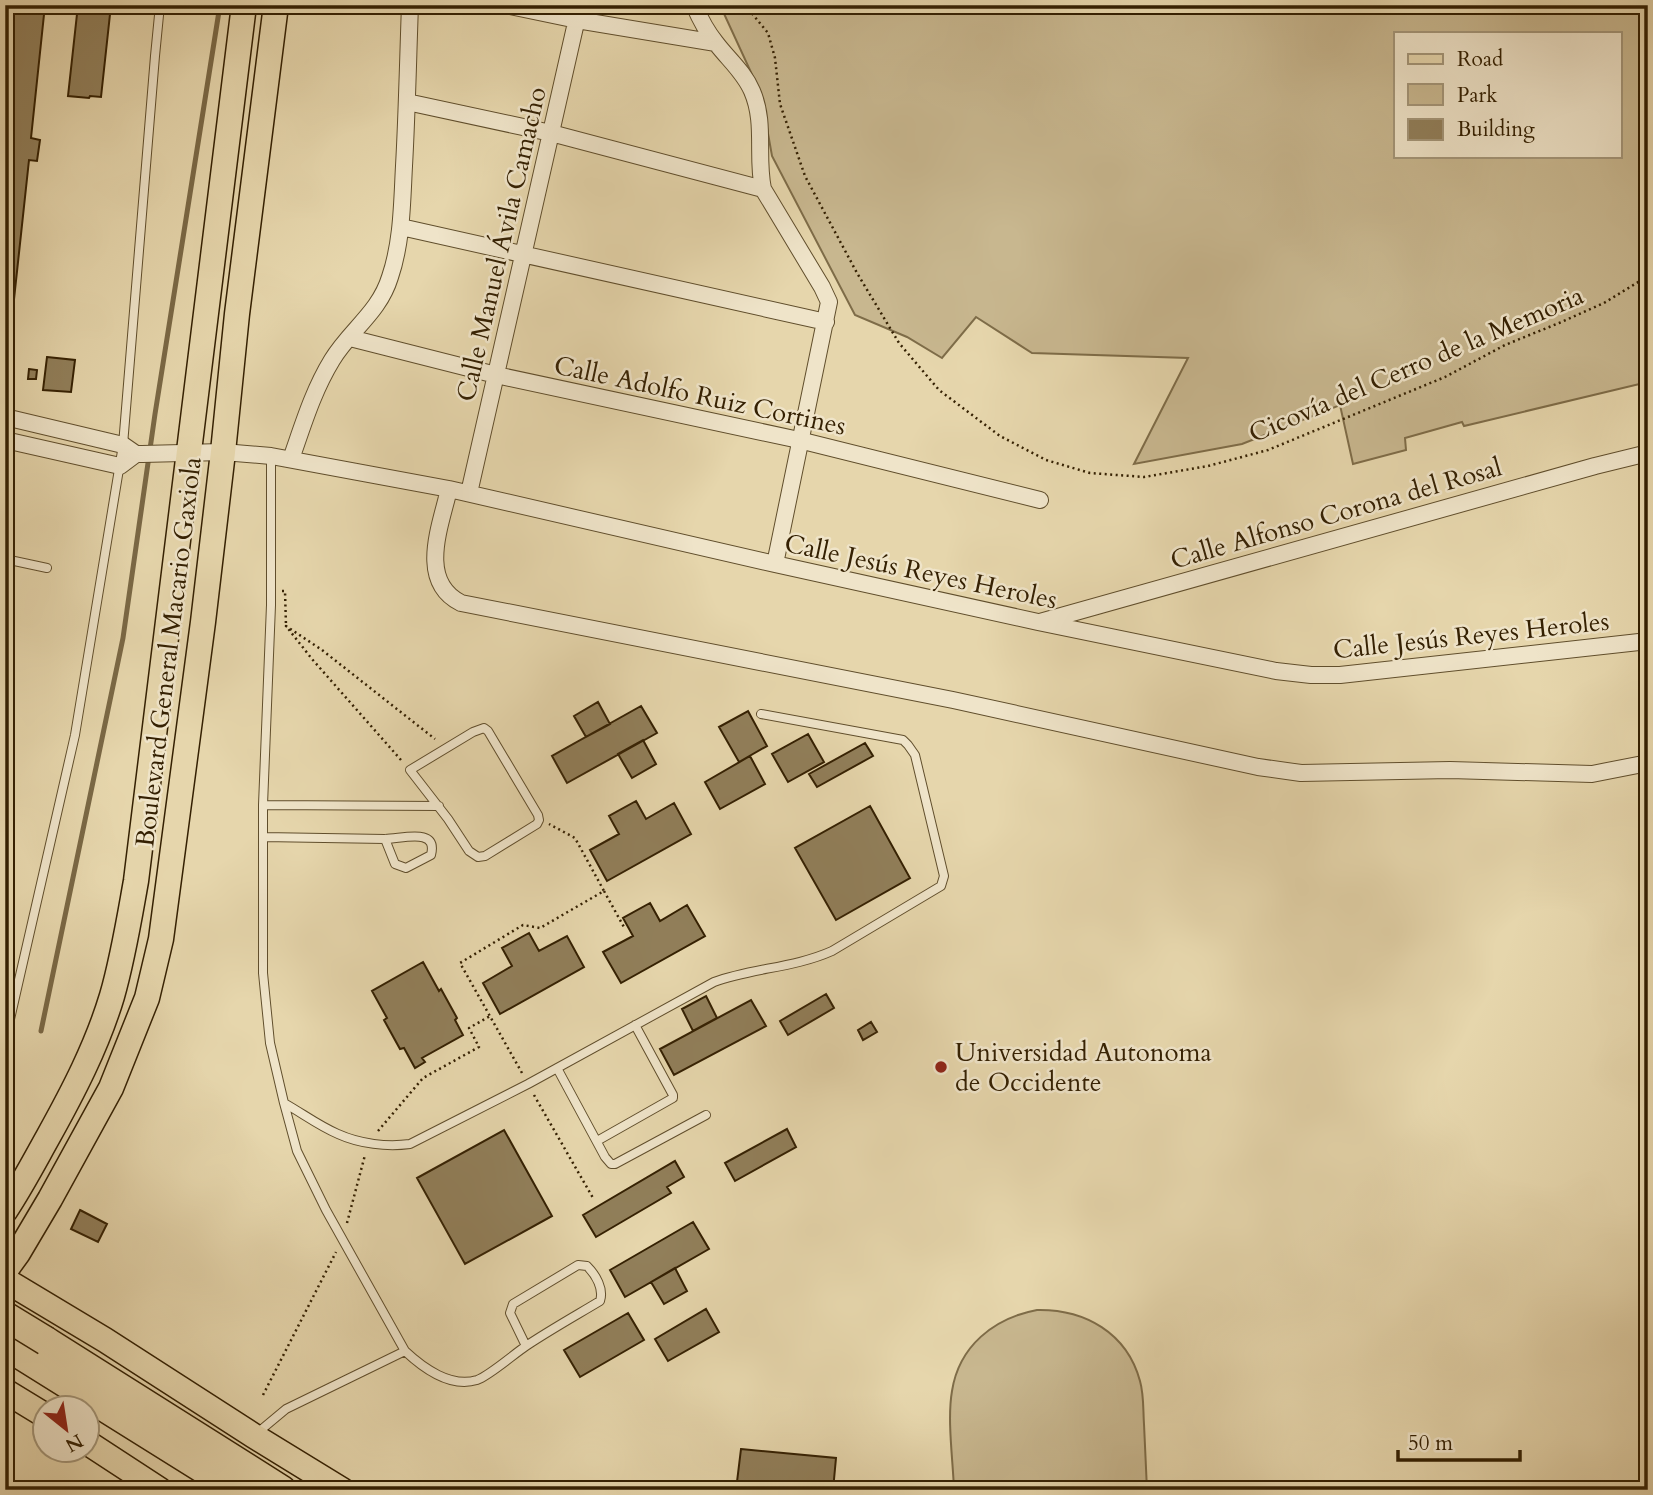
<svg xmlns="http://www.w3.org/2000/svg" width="1653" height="1495" font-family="Cardo,serif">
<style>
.green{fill:#c8b78f;stroke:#7e6c48;stroke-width:2;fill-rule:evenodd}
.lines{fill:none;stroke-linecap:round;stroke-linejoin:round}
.stream{stroke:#7a6845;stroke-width:5}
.building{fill:#917f5a;stroke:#342002;stroke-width:2}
.lane-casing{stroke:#604e2c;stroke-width:10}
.street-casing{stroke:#604e2c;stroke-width:18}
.primary-casing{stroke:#342002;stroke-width:27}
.highway-casing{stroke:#342002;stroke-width:31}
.path{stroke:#342002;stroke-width:2.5;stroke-dasharray:2 3.5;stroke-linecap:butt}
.lane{stroke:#efe4c9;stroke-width:8}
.street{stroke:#efe4c9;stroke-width:16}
.primary{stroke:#e6d6ac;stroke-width:24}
.highway{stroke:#e6d6ac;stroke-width:28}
.highway-bridge-casing{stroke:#342002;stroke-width:31;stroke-linecap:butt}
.highway-bridge{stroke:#e6d6ac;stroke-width:28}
.poi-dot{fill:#8f2418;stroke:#efe4c9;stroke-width:2.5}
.labels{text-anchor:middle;stroke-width:5;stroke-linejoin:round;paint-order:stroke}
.street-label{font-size:26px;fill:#342002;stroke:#efe4c9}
.poi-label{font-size:26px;fill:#342002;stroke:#efe4c9;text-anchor:start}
</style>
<rect width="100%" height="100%" fill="#e6d6ac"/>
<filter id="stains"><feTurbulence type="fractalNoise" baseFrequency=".00286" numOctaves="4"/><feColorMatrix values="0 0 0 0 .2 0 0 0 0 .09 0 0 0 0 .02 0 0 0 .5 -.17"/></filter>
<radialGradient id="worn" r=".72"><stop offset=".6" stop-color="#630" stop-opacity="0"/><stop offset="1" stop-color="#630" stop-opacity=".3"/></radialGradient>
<path class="green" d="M 720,5 L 1648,5 L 1648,382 L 1464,426 L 1462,422 L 1405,438 L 1406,450 L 1353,464 L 1340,405 L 1242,444 L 1134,464 L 1188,358 L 1032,353 L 976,317 L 942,358 L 907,337 L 855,315 L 772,156 L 761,94 ZM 1396,33 L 1620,33 L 1620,156 L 1396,156 Z
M 1037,1310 C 1085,1309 1127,1333 1140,1381 C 1144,1395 1143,1410 1144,1424 C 1145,1446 1146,1468 1147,1490 L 954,1490 C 953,1460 947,1420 952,1391 C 959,1346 994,1318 1037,1310 Z"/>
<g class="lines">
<path class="stream" d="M 41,1031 L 123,638 L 155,414 L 220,5"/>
</g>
<path class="building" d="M 5,5 L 45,5 L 31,138 L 40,140 L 37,161 L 29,160 L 15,290 L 5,289 Z
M 78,5 L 111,5 L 101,97 L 90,96 L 89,98 L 68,96 Z
M 5,289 L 15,290 L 7,365 L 5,365 Z
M 47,357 L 75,360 L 71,392 L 43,390 Z
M 29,369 L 37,370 L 36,379 L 28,379 Z
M 598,702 L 610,724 L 586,737 L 574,716 Z
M 641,706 L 657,733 L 567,783 L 552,756 Z
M 748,711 L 767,746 L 739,762 L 719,727 Z
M 808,734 L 824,762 L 788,782 L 772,754 Z
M 643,740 L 656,764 L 632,778 L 618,754 Z
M 865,743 L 873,756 L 817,787 L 809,774 Z
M 750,756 L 765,784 L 720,809 L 705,782 Z
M 636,801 L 646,819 L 674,803 L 691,834 L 607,881 L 590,850 L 619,834 L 609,816 Z
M 870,806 L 910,878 L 836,920 L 795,848 Z
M 650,903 L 660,921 L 687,905 L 705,936 L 621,983 L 603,952 L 633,936 L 623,918 Z
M 529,933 L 539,951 L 567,936 L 584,967 L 500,1014 L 483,983 L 512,966 L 502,948 Z
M 423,962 L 439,991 L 441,989 L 457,1018 L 455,1020 L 463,1035 L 422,1058 L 425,1062 L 415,1068 L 404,1048 L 400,1049 L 384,1020 L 387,1018 L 372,991 Z
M 826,994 L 834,1008 L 788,1035 L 780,1021 Z
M 706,996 L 717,1018 L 693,1031 L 682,1009 Z
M 751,1000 L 766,1026 L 674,1075 L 660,1049 Z
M 871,1022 L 877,1032 L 863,1040 L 858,1030 Z
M 787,1129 L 796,1147 L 735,1181 L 725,1163 Z
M 504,1130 L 552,1216 L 465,1264 L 417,1178 Z
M 675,1161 L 684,1177 L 667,1187 L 671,1193 L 596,1237 L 583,1215 Z
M 80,1210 L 107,1224 L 98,1242 L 71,1229 Z
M 693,1222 L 709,1249 L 625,1297 L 610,1270 Z
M 675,1268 L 687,1291 L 664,1304 L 651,1282 Z
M 706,1309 L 719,1332 L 668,1361 L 655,1339 Z
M 628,1313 L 644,1340 L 580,1377 L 564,1350 Z
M 741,1449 L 836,1458 L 833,1490 L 736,1490 Z"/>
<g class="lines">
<g class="lane-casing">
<path id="lane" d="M 271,456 L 271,605 L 263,805 L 263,973 L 270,1043 L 284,1103 C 302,1113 319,1126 338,1134 C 360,1144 387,1147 410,1144 L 528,1084 L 714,982 C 752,968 794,968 832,951 L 941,886 L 944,876 L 915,755 L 908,745 L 903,740 L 761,714
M 5,559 L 47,568
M 484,728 L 488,731 L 538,815 L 539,820 L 537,824 L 485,856 L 478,857 L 469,851 L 448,819 L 410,770 L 473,732 Z
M 263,805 L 439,806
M 263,837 L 385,839 C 402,839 438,827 431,855 L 406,868 L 395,864 L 385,839
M 5,1041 L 75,735 L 123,445 L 155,56 L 160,5
M 557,1068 L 605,1157 L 611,1164 L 615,1164 L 706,1115
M 284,1103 L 297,1151 L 326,1210 L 405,1351 C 423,1368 451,1388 477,1380 C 489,1376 514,1354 526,1346 C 550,1330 575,1316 600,1301 C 604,1289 596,1275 587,1266 L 578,1265 L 513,1304 L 510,1313 L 526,1346
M 597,1141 L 673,1098 L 673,1095 L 635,1025
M 256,1434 L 286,1409 L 405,1351"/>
</g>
<g class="street-casing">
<path id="street" d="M 505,5 L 577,20 L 716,43
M 694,5 C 700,19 707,32 716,43 C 728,59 744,72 752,91 C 766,123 756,156 763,189 L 822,287 L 829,302 L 775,564
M 407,102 L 551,133 L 763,189
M 401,227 L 826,322
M 350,338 L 496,375 L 799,440 L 1040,500
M 5,417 L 123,445 L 136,454
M 5,440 L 120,466 L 136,454 L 142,454 L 223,452 L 271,456 L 449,489 L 775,564 L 1038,622 L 1276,671 L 1311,675 L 1340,675 L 1648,641
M 291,459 C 303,425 313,391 332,360 C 350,330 379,313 390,277 C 402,242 402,203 404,166 C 407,112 408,59 410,5
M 449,489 C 441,525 417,581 461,603 L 953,700 L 1258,767 L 1301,773 L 1450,770 L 1592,774 L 1648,763
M 469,493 L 580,5
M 1040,622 L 1595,466 L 1648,453"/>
</g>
<g class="primary-casing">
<path id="primary" d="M 5,1211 C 21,1187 34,1162 48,1137 C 73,1092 97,1046 112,996 C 123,958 129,920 136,881 L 244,5
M 5,1271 L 18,1253 L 50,1199 L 111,1088 L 147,998 L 161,939 L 203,622 L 223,452 L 237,314 L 276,5
M 5,1280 L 105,1340 L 254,1436 L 342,1490
M 5,1391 L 46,1416
M 88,1443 L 160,1490"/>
</g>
<g class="highway-casing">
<path id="highway" d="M 46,1341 L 282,1490
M 5,1345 L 237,1490"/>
</g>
<path class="path" d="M 745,5 L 768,33 L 775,58 L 780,104 L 805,176 L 857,273 L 899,343 L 939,390 L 1000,436 L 1046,460 L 1090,473 L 1144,477 L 1208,466 L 1268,450 L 1445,377 L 1505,345 L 1559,323 L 1604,303 L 1648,276
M 282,591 L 285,591 L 286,626
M 401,760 L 312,659 L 286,626 L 322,650 L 435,739
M 604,891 L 625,929
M 522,1073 L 460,963 L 523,925 L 540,928 L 604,891 L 575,838 L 549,824
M 534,1095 L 593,1198
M 378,1131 L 423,1078 L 479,1047 L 469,1028 L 490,1016
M 347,1223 L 365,1155
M 263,1395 L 336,1252"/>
<use href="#lane" class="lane"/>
<use href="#street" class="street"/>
<use href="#primary" class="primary"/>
<use href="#highway" class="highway"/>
<g class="highway-bridge-casing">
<path id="highway-bridge" d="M 5,1316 L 46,1341"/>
</g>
<use href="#highway-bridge" class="highway-bridge"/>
</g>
<circle class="poi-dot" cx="941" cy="1067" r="7"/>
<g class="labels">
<g class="street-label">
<text transform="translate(501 244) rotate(-77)" y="9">Calle Manuel Ávila Camacho</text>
<text transform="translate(1416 364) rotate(-23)" y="9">Cicovía del Cerro de la Memoria</text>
<text transform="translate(700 395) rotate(12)" y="9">Calle Adolfo Ruiz Cortines</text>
<text transform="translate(1336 513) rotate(-16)" y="9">Calle Alfonso Corona del Rosal</text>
<text transform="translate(921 571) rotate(12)" y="9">Calle Jesús Reyes Heroles</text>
<text transform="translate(1471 635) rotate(-6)" y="9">Calle Jesús Reyes Heroles</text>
<text transform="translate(168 652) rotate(-83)" y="9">Boulevard General Macario Gaxiola</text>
</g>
<g class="poi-label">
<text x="955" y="1061">Universidad Autonoma<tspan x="955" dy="30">de Occidente</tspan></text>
</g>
</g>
<rect width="1653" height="1495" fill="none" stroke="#e6d6ac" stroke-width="28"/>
<rect x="7" y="7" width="1639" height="1481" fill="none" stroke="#342002" stroke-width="3.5"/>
<rect x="14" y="14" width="1625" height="1467" fill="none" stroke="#342002" stroke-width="2"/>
<rect x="1394" y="32" width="228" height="126" fill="#efe4c9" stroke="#a49679" stroke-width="2"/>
<rect x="1408" y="54" width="35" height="10" fill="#e6d6ac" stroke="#a49679" stroke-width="2"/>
<text x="1457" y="66" font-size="21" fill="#342002">Road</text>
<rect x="1408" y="84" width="35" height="21" fill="#c8b78f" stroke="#a49679" stroke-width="2"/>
<text x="1457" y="102" font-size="21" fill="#342002">Park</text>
<rect x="1408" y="119" width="35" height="21" fill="#917f5a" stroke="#a49679" stroke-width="2"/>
<text x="1457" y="136" font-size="21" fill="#342002">Building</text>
<g transform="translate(66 1429) rotate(150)"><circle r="33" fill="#efe4c9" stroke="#a49679" stroke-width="2"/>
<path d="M0-5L12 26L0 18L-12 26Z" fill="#8f2418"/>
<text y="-10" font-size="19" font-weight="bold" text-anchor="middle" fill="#342002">N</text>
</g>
<path d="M1398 1450v10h122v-10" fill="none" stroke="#342002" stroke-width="3.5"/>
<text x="1408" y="1450" font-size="21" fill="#342002" stroke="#efe4c9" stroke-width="5" paint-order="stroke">50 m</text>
<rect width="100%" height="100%" filter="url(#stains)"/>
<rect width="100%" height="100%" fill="url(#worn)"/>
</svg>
